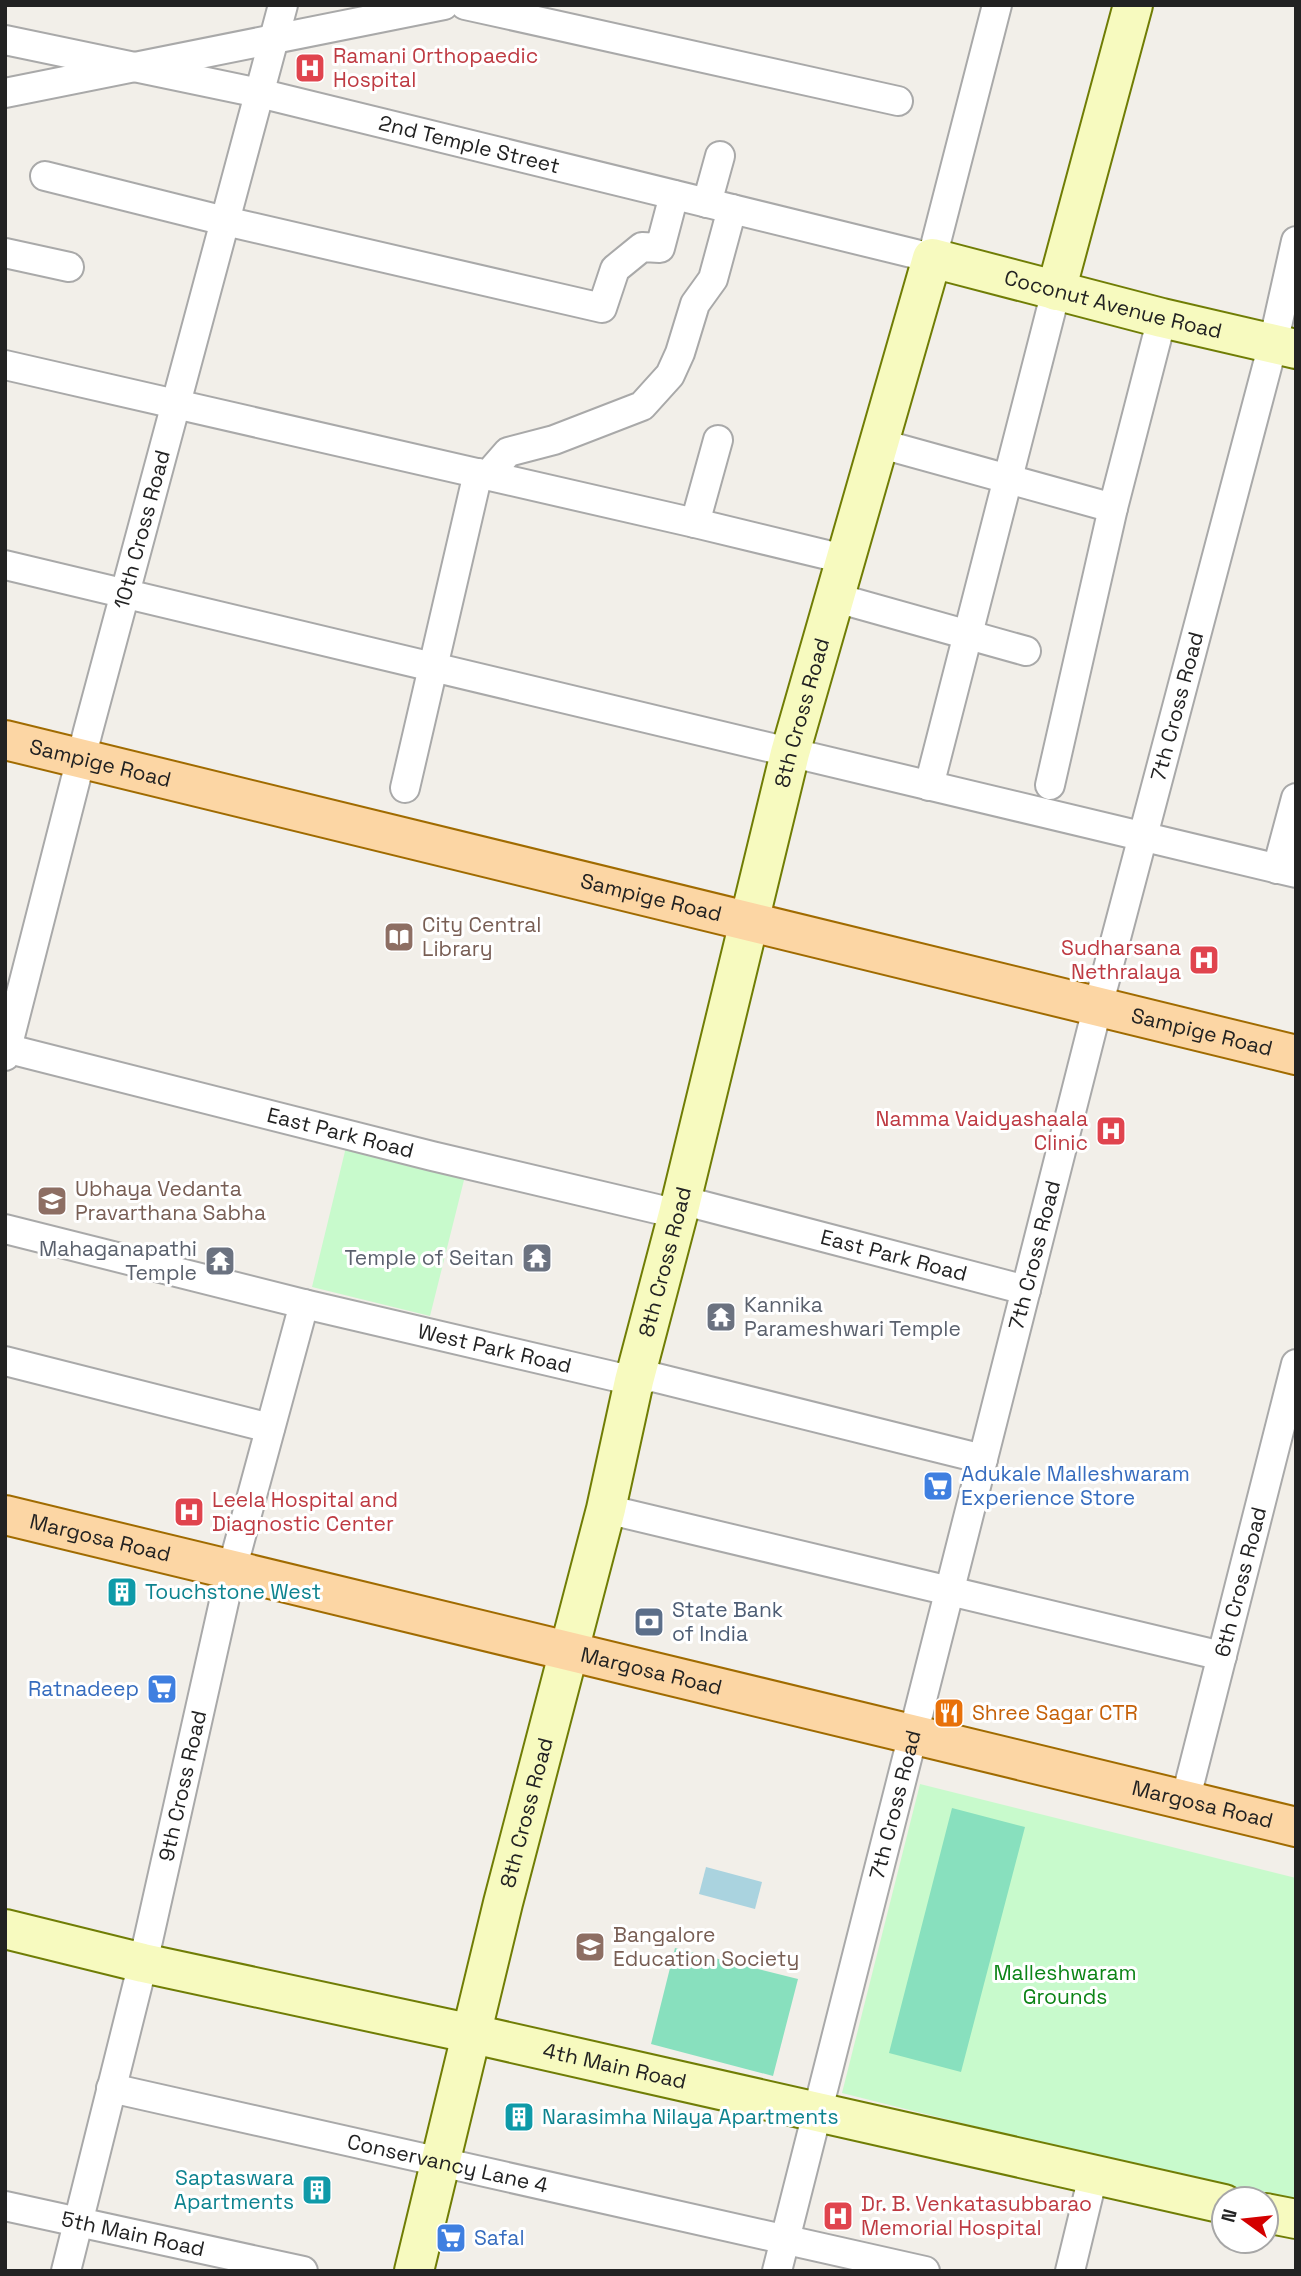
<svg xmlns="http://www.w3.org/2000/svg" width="1301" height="2276" font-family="'Space Grotesk',sans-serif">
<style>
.park{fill:#c8facc}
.pitch{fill:#88e0be}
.water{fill:#aad3df}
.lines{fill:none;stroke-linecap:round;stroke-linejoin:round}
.street-casing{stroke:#a9a9a9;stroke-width:32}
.secondary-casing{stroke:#707d05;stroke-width:42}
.primary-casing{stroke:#a06b00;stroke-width:42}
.street{stroke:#fff;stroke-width:28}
.secondary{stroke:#f7fabf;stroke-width:38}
.primary{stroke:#fcd6a4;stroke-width:38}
.labels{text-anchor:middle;stroke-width:6;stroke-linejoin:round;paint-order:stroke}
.health-label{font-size:21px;fill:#be3a42;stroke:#fff;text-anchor:start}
.street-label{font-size:21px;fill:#222;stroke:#fff}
.education-label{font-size:21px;fill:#785e54;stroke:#fff;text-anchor:start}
.worship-label{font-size:21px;fill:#5b616d;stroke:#fff;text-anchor:end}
.shop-label{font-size:21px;fill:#366cbe;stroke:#fff;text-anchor:start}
.culture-label{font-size:21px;fill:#0d838f;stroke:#fff;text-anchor:start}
.service-label{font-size:21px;fill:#4e5e75;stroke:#fff;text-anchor:start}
.food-label{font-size:21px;fill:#c56008;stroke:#fff;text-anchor:start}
.park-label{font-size:21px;fill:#0c8416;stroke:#fff}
</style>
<rect width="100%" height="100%" fill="#f2efe9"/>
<path class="park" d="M 347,1143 L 466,1172 L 430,1316 L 312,1287 Z
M 920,1784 L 1296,1878 L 1296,2207 L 842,2093 Z"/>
<path class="pitch" d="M 952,1808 L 1025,1827 L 961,2072 L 889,2053 Z
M 675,1948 L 798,1979 L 773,2076 L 651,2044 Z"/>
<path class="water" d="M 706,1867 L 762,1882 L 755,1909 L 699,1894 Z"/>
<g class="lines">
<g class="street-casing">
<g id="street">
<path d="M 465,5 L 898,101"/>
<path id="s1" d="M 5,40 L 259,93 L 932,258 L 997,5"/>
<path d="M 5,93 L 444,5"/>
<path d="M 45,176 L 225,221 L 602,308 L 615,269 L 642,247 L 660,248 L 674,195"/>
<path d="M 707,203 L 720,156"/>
<path d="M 5,253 L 69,267"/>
<path d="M 5,365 L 695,523 L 844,559"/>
<path d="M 878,443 L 1113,508"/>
<path d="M 487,476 L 508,452 L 554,440 L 642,406 L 670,375 L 680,353 L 695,304 L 713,279 L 732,209"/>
<path d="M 695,523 L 718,440"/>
<path d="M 5,565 L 1296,873"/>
<path d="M 833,597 L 1026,651"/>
<path d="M 1050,785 L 1113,508 L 1162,318"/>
<path d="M 929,786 L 1056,291"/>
<path d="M 405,788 L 478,473"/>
<path d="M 1277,869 L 1296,798"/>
<path id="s2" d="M 5,1048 L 432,1156 L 678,1214"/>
<path id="s3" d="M 5,1056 L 88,731 L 283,5"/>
<path id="s4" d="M 681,1200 L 1026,1290"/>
<path id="s5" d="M 5,1229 L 304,1304 L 634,1381 L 653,1377 L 983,1459"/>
<path d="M 5,1361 L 270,1428"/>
<path d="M 606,1509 L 1222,1656"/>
<path id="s6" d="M 1185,1801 L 1296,1364"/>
<path id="s7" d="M 111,2088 L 925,2271"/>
<path id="s8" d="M 5,2206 L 303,2271"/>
<path id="s9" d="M 66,2271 L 143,1963 L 228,1584 L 304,1304"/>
<path id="s10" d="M 777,2271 L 1093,1025 L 1273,344 L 1296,241"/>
<path d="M 1070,2271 L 1093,2176"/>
</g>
</g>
<g class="secondary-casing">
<g id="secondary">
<path d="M 1056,291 L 1133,5"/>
<path id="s11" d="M 5,1929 L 143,1963 L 473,2034 L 1224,2204"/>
<path d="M 1266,2213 L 1296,2219"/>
<path id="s12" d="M 414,2271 L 503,1903 L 606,1509 L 634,1381 L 678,1214 L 790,753 L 932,258 L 1162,318 L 1296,349"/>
</g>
</g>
<g class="primary-casing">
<g id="primary">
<path id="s13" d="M 5,740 L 1296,1055"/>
<path id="s14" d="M 5,1515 L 1296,1827"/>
</g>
</g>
<use href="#street" class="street"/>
<use href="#secondary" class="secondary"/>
<use href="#primary" class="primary"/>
</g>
<defs>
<g id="hospital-square" transform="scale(1.575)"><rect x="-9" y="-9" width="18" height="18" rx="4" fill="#e0444e" stroke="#fff"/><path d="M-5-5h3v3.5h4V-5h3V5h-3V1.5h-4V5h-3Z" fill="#fff"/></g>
<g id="library-square" transform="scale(1.575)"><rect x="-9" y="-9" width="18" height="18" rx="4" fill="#8d6e63" stroke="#fff"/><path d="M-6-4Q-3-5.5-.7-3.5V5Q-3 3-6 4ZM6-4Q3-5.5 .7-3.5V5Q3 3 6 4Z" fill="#fff"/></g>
<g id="school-square" transform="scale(1.575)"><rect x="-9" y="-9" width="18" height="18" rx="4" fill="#8d6e63" stroke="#fff"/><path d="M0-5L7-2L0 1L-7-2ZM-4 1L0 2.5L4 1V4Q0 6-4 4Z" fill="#fff"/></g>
<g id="temple-square" transform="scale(1.575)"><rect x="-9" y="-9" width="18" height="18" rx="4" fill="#6b7280" stroke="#fff"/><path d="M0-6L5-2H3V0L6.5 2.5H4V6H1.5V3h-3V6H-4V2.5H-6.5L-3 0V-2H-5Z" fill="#fff"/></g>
<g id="supermarket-square" transform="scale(1.575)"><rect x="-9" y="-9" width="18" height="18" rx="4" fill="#3f7fe0" stroke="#fff"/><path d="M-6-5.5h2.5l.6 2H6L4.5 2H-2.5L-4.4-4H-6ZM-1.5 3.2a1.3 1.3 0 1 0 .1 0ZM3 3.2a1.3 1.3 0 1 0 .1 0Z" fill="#fff"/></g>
<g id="building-square" transform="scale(1.575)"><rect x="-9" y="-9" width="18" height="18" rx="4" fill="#0f9aa8" stroke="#fff"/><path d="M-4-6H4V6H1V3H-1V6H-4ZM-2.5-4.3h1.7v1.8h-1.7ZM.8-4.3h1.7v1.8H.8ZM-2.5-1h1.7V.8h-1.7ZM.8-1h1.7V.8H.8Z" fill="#fff"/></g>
<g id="bank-square" transform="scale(1.575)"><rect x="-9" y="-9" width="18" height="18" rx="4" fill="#5c6f8a" stroke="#fff"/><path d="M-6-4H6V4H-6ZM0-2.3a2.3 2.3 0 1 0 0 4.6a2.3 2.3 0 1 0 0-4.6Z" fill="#fff"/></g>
<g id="restaurant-square" transform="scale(1.575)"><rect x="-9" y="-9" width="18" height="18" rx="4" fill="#e8710a" stroke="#fff"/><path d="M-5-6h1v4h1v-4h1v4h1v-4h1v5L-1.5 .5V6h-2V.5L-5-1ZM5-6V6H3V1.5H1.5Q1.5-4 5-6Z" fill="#fff"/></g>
</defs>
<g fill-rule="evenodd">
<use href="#hospital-square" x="310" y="68"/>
<use href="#library-square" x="399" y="937"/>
<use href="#hospital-square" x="1204" y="960"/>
<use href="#hospital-square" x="1111" y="1131"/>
<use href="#school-square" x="52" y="1201"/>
<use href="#temple-square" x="537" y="1258"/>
<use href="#temple-square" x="220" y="1261"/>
<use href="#temple-square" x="721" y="1317"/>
<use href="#supermarket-square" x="938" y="1486"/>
<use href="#hospital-square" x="189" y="1512"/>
<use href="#building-square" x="122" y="1592"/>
<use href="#bank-square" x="649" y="1622"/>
<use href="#supermarket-square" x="162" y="1689"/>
<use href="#restaurant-square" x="949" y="1713"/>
<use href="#school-square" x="590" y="1947"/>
<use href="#building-square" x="519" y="2117"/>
<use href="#building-square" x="317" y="2190"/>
<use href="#hospital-square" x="838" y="2216"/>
<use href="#supermarket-square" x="451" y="2238"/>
</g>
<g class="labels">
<g class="health-label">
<text x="333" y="63">Ramani Orthopaedic<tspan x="333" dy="24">Hospital</tspan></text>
<text x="1181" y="955" text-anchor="end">Sudharsana<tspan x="1181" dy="24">Nethralaya</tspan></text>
<text x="1088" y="1126" text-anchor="end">Namma Vaidyashaala<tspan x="1088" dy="24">Clinic</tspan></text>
<text x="212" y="1507">Leela Hospital and<tspan x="212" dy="24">Diagnostic Center</tspan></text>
<text x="861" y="2211">Dr. B. Venkatasubbarao<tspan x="861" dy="24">Memorial Hospital</tspan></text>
</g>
<g class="street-label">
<text dy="7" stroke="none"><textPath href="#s1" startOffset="476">2nd Temple Street</textPath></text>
<text dy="7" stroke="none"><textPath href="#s12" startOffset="2266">Coconut Avenue Road</textPath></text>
<text dy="7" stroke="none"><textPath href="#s3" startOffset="544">10th Cross Road</textPath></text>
<text dy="7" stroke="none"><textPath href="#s10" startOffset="1615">7th Cross Road</textPath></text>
<text dy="7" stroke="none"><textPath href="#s12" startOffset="1606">8th Cross Road</textPath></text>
<text dy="7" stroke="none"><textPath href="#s13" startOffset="98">Sampige Road</textPath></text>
<text dy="7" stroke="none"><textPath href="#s13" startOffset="665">Sampige Road</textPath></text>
<text dy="7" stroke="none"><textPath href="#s13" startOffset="1232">Sampige Road</textPath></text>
<text dy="7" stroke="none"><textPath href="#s2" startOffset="346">East Park Road</textPath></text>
<text dy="7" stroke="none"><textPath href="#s4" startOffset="220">East Park Road</textPath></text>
<text dy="7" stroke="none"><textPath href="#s10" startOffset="1048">7th Cross Road</textPath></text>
<text dy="7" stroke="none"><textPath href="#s12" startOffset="1040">8th Cross Road</textPath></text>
<text dy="7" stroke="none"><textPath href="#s5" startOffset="504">West Park Road</textPath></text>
<text dy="7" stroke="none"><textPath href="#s14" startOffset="98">Margosa Road</textPath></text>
<text dy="7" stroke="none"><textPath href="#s6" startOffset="226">6th Cross Road</textPath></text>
<text dy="7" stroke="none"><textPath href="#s14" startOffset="665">Margosa Road</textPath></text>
<text dy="7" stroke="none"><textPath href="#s9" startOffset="499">9th Cross Road</textPath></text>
<text dy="7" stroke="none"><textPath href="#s10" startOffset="481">7th Cross Road</textPath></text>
<text dy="7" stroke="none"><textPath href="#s14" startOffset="1232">Margosa Road</textPath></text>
<text dy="7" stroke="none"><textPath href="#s12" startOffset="472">8th Cross Road</textPath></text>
<text dy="7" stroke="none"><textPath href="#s11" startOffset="625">4th Main Road</textPath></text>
<text dy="7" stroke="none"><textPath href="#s7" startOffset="345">Conservancy Lane 4</textPath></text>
<text dy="7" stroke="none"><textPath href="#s8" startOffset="131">5th Main Road</textPath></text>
</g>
<g class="education-label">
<text x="422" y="932">City Central<tspan x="422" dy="24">Library</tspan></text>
<text x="75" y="1196">Ubhaya Vedanta<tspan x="75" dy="24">Pravarthana Sabha</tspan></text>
<text x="613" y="1942">Bangalore<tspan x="613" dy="24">Education Society</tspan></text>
</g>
<g class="worship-label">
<text x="197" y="1256">Mahaganapathi<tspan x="197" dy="24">Temple</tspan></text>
<text x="514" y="1265">Temple of Seitan</text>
<text x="744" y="1312" text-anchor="start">Kannika<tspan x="744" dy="24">Parameshwari Temple</tspan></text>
</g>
<g class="shop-label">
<text x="961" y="1481">Adukale Malleshwaram<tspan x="961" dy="24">Experience Store</tspan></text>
<text x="139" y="1696" text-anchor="end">Ratnadeep</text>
<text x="474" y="2245">Safal</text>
</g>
<g class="culture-label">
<text x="145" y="1599">Touchstone West</text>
<text x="542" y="2124">Narasimha Nilaya Apartments</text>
<text x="294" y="2185" text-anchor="end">Saptaswara<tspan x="294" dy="24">Apartments</tspan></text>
</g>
<g class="service-label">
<text x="672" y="1617">State Bank<tspan x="672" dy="24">of India</tspan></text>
</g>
<g class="food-label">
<text x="972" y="1720">Shree Sagar CTR</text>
</g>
<g class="park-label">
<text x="1065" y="1980">Malleshwaram<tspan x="1065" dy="24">Grounds</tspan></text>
</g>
</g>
<rect width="1301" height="2276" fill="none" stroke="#222222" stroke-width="14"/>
<g transform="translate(1245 2220) rotate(285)"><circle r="33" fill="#ffffff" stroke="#a7a7a7" stroke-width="2"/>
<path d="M0-5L12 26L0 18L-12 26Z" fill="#d40000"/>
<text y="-10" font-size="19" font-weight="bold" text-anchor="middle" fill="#222222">N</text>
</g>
</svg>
